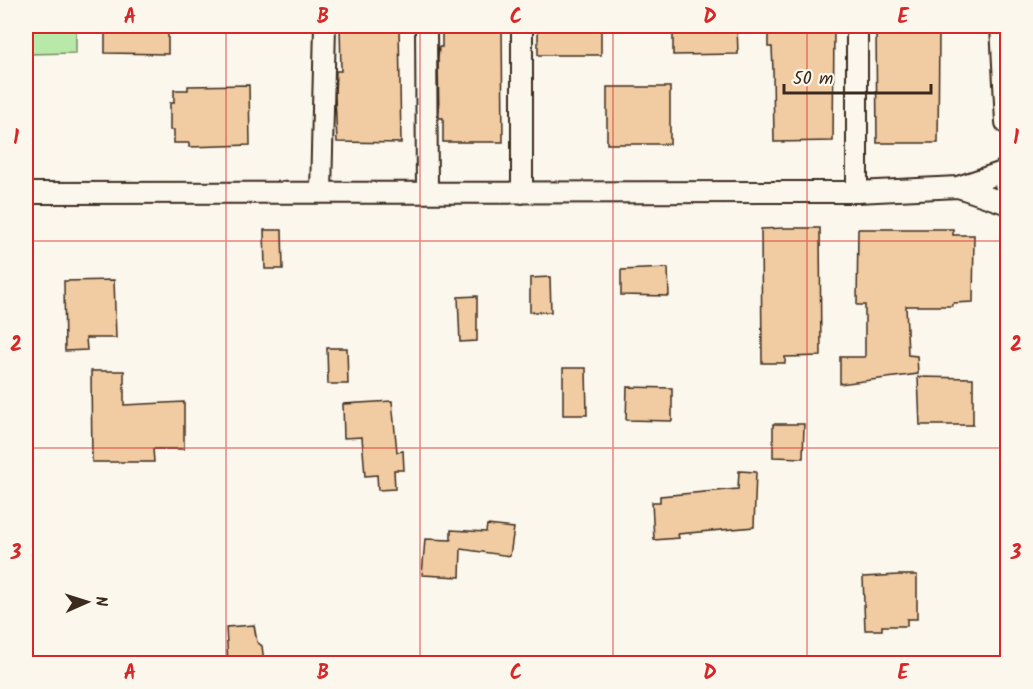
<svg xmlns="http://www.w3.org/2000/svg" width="1033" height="689" font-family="Kalam,sans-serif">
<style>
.green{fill:#b8e9a9;stroke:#7a8a64;stroke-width:1.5}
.building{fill:#f1cba1;stroke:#3b2a1e;stroke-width:1.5}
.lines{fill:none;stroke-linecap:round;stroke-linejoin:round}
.minor-casing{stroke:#3b2a1e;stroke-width:24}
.tertiary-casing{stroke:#3b2a1e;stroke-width:28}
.minor{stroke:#fbf7ec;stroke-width:20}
.tertiary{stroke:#fbf7ec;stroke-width:24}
.grid{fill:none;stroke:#d62828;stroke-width:1.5;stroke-opacity:0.55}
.neatline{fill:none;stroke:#d62828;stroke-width:2}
.grid-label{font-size:20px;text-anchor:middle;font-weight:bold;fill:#d62828}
</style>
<rect width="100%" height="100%" fill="#fbf7ec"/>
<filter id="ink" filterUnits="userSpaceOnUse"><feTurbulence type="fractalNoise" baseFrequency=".0167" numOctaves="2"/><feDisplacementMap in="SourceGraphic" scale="12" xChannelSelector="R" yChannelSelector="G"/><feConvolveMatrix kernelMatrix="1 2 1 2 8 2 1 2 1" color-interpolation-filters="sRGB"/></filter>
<g filter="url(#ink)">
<path class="green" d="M 26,26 L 76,26 L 76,53 L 26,54 Z"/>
<path class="building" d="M 105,26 L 168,26 L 168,54 L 105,53 Z
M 340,26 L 399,26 L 401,143 L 337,142 L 335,95 L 336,71 L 341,71 Z
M 442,26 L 502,26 L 503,142 L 443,142 L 443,118 L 439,118 L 438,59 L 439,47 L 442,47 Z
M 538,26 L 601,26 L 601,55 L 538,55 Z
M 673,26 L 737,26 L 738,54 L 673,55 Z
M 768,26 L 834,26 L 833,141 L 774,142 L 773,70 L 772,47 L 768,47 Z
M 876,26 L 936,26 L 936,34 L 939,33 L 938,143 L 877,143 Z
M 249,85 L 250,145 L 189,147 L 189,143 L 174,143 L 174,130 L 170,130 L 170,103 L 174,103 L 174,90 L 188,90 L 188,86 Z
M 607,87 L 670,87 L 670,144 L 607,144 Z
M 785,228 L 820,228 L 821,356 L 785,357 L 785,363 L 762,363 L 761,229 Z
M 858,229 L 953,229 L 953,235 L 974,235 L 973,302 L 954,303 L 952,306 L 906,306 L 908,355 L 917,356 L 918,374 L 840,384 L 840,357 L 865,357 L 865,305 L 857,305 Z
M 264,230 L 282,230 L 283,269 L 265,269 Z
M 668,268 L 669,296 L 621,295 L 621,270 Z
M 550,277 L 551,312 L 530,312 L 530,278 Z
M 114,280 L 116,338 L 86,338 L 87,350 L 65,351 L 64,281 Z
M 477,296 L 477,341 L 460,342 L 458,297 Z
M 327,348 L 347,348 L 348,384 L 328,384 Z
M 563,368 L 586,368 L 587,415 L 563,415 Z
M 91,371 L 124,371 L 124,405 L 184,402 L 184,449 L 153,449 L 154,462 L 92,462 Z
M 918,377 L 973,378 L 973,425 L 920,425 Z
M 627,387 L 672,388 L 672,421 L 626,420 Z
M 392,401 L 397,452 L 403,451 L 404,470 L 394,470 L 395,489 L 378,490 L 377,475 L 365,476 L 362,437 L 344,438 L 343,404 Z
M 773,424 L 804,424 L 803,458 L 773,457 Z
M 739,471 L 756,472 L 754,527 L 678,534 L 679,538 L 654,540 L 652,502 L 660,502 L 660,496 L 738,489 Z
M 487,525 L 514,528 L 510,556 L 461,549 L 460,577 L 422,575 L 425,539 L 451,540 L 451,530 L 486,532 Z
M 899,575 L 917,575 L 917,619 L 907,619 L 907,626 L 882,626 L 882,630 L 865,630 L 863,577 Z
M 254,625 L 257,642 L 262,646 L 264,662 L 228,663 L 226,627 Z"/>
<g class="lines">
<g class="minor-casing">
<path id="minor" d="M 426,26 L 427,192
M 522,26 L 522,193
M 857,26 L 857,192
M 958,187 L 1008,204
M 321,192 L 325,26
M 26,193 L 857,192 L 958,187 L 1006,171"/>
</g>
<g class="tertiary-casing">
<path id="tertiary" d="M 1003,26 L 1008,122
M 1008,169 L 1005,176 L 1008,187"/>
</g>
<use href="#minor" class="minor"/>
<use href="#tertiary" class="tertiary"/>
</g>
</g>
<path class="grid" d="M 226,26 L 226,664M 420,26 L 420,664M 613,26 L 613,664M 807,26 L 807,664M 26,241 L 1008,241M 26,448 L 1008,448"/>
<rect width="1033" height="689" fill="none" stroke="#fbf7ec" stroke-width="66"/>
<g transform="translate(87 602) rotate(87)" stroke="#fbf7ec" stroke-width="4.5" paint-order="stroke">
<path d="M0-4.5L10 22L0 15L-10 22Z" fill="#3b2a1e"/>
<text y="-9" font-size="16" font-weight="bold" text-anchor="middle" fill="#3b2a1e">N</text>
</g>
<path d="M784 84v9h147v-9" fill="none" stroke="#3b2a1e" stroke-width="3"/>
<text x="793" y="84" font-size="18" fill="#3b2a1e" stroke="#fbf7ec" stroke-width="4.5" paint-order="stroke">50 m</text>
<rect x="33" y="33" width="967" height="623" class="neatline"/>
<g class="grid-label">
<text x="130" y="23">A</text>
<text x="323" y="23">B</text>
<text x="516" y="23">C</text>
<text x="710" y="23">D</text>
<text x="903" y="23">E</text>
<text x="16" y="144">1</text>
<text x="1016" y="144">1</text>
<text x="16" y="351">2</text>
<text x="1016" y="351">2</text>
<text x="16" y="559">3</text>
<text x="1016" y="559">3</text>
<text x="130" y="679">A</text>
<text x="323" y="679">B</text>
<text x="516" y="679">C</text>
<text x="710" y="679">D</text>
<text x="903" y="679">E</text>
</g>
</svg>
